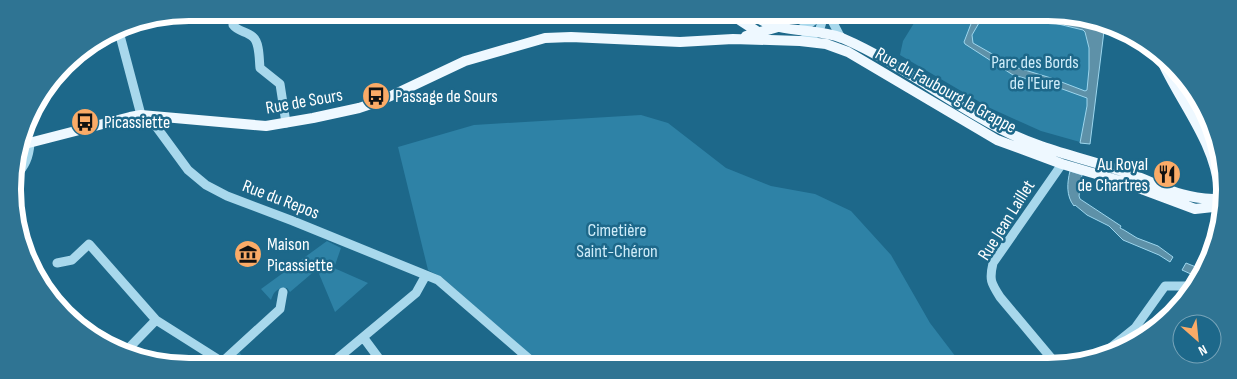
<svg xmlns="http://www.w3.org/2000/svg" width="1237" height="379" font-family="'Sofia Sans Condensed',sans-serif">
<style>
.green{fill:#2e82a6}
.water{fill:#5e91a8;stroke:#9cd6ee}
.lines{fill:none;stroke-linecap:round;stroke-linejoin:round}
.minor{stroke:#a8d8ec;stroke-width:9}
.major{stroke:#eef8ff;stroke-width:10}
.labels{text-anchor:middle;stroke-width:5;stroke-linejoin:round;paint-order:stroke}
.park-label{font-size:18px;fill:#ceecf9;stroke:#1d688a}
.street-label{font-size:18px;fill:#fff;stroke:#1d688a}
.poi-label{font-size:18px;fill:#fff;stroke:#1d688a;text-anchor:start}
.rim{fill:none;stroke:#fff;stroke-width:6}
</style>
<rect width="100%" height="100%" fill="#1d688a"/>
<path class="green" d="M 919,15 L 1025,16 L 1084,30 L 1089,48 L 1089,69 L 1087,106 L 1080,142 L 1041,131 L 990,108 L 900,55 L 903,41 Z
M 641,115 L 668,123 L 726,168 L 771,186 L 815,194 L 851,211 L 891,255 L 930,323 L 962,365 L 539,364 L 443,278 L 428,270 L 398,147 L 474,125 Z
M 327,241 L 341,248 L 334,268 L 368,283 L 335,312 L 317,269 L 290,292 L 287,288 C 277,288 274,291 271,300 L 261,289 Z
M 239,352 L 248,363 L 233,363 L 231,360 Z"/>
<path class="water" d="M 974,16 L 983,16 L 972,35 L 973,43 L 1015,67 L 1051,78 L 1085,91 L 1087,90 L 1089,69 L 1089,48 L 1085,32 L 1083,30 L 1025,16 L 1082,16 L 1122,32 L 1104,31 L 1090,144 L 1080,143 L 1087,106 L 1087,98 L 1054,86 L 1013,75 L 965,44 L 964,42 Z
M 1070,171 L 1082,175 L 1079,196 L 1080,199 L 1121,226 L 1120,228 L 1124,230 L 1137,238 L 1158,246 L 1173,257 L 1170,262 L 1159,255 L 1123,240 L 1109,226 L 1087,215 L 1075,205 L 1074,206 C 1066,196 1067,183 1070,171 Z
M 1186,263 L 1196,267 L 1193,275 L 1182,270 Z"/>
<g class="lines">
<path class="minor" d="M 242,13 L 234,20 L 233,25 C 238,32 247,31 253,37 C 260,43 259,60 260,68 L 280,84 L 286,123
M 243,13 C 252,16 258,17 267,13
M 829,15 L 841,38
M 118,28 L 141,115
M 801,29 L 813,21 L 817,15
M 800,41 L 819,32 L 824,15
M 154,117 L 155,125 L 188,170 L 206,185 L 227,196 L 293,221 L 438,280 L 535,364
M 15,177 C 25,166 29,158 30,143
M 57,263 L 72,260 L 89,244 L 156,320 L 224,363
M 363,337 L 383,364
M 126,351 L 156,320
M 1099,357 L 1135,328 L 1165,286 L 1194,286
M 222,362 L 280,309 L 283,292
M 332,363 L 416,293 L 426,275
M 1057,365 L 1000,297 C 991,283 989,280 993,263 L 1062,164"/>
<path class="major" d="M 732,15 L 761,34
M 751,15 C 760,19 769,25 779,27 C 800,32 822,30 842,38 C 898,62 947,101 1001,129 C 1042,151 1090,159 1133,175 C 1163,186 1179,198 1213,199
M 746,36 L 778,27
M 1160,57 C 1179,101 1215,141 1219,190
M 1175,72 L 1203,111
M 1203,112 L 1217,144
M 21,145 L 130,117 L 141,115 L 266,126 L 313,118 L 359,108 L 377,102 L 393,95 L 465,61 L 545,38 L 571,37 L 680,42 L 733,39 L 800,41 L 826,44 L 848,52 L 997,140 L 1062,164 L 1120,181 L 1195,209 L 1213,207
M 1198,282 L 1220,214"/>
</g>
<defs>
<g id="bus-disc" transform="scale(1.4375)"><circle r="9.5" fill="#fbab67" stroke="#1d688a"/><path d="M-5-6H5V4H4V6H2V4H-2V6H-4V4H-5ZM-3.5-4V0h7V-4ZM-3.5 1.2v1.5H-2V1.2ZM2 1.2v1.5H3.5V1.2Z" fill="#111"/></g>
<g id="restaurant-disc" transform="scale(1.4375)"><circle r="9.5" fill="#fbab67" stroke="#1d688a"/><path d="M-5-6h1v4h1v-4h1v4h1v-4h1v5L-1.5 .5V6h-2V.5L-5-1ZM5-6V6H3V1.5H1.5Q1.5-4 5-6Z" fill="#111"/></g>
<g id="museum-disc" transform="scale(1.4375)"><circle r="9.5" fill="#fbab67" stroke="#1d688a"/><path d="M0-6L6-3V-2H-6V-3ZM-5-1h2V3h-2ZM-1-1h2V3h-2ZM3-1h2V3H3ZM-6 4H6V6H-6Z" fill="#111"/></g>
</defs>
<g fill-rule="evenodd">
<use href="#bus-disc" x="376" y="96"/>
<use href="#bus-disc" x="85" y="122"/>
<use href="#restaurant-disc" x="1167" y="174"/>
<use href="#museum-disc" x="248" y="254"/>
</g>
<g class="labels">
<g class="park-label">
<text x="1035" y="68">Parc des Bords<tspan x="1035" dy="21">de l'Eure</tspan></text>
<text x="617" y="236">Cimetière<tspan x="617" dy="21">Saint-Chéron</tspan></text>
</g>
<g class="street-label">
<text transform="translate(946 90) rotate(29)" y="6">Rue du Faubourg la Grappe</text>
<text transform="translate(304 101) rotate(-10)" y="6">Rue de Sours</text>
<text transform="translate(281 199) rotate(21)" y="6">Rue du Repos</text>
<text transform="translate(1006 220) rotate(-58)" y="6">Rue Jean Laillet</text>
</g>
<g class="poi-label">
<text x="395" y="102">Passage de Sours</text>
<text x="104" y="128">Picassiette</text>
<text x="1148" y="170" text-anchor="end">Au Royal<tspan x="1148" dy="21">de Chartres</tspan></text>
<text x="267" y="250">Maison<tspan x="267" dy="21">Picassiette</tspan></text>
</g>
</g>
<path d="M0 0H1237V379H0ZM189 21H1048A168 168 0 0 1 1216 189V190A168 168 0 0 1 1048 358H189A168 168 0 0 1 21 190V189A168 168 0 0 1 189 21Z" fill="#2f7493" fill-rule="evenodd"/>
<path class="rim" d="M189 21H1048A168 168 0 0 1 1216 189V190A168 168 0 0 1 1048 358H189A168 168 0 0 1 21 190V189A168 168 0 0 1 189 21Z"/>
<g transform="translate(1197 339) rotate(153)"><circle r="24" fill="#1d688a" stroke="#77a4b9"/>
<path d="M0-4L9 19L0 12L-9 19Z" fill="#fbab67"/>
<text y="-8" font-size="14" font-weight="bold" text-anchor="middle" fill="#ffffff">N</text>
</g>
</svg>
